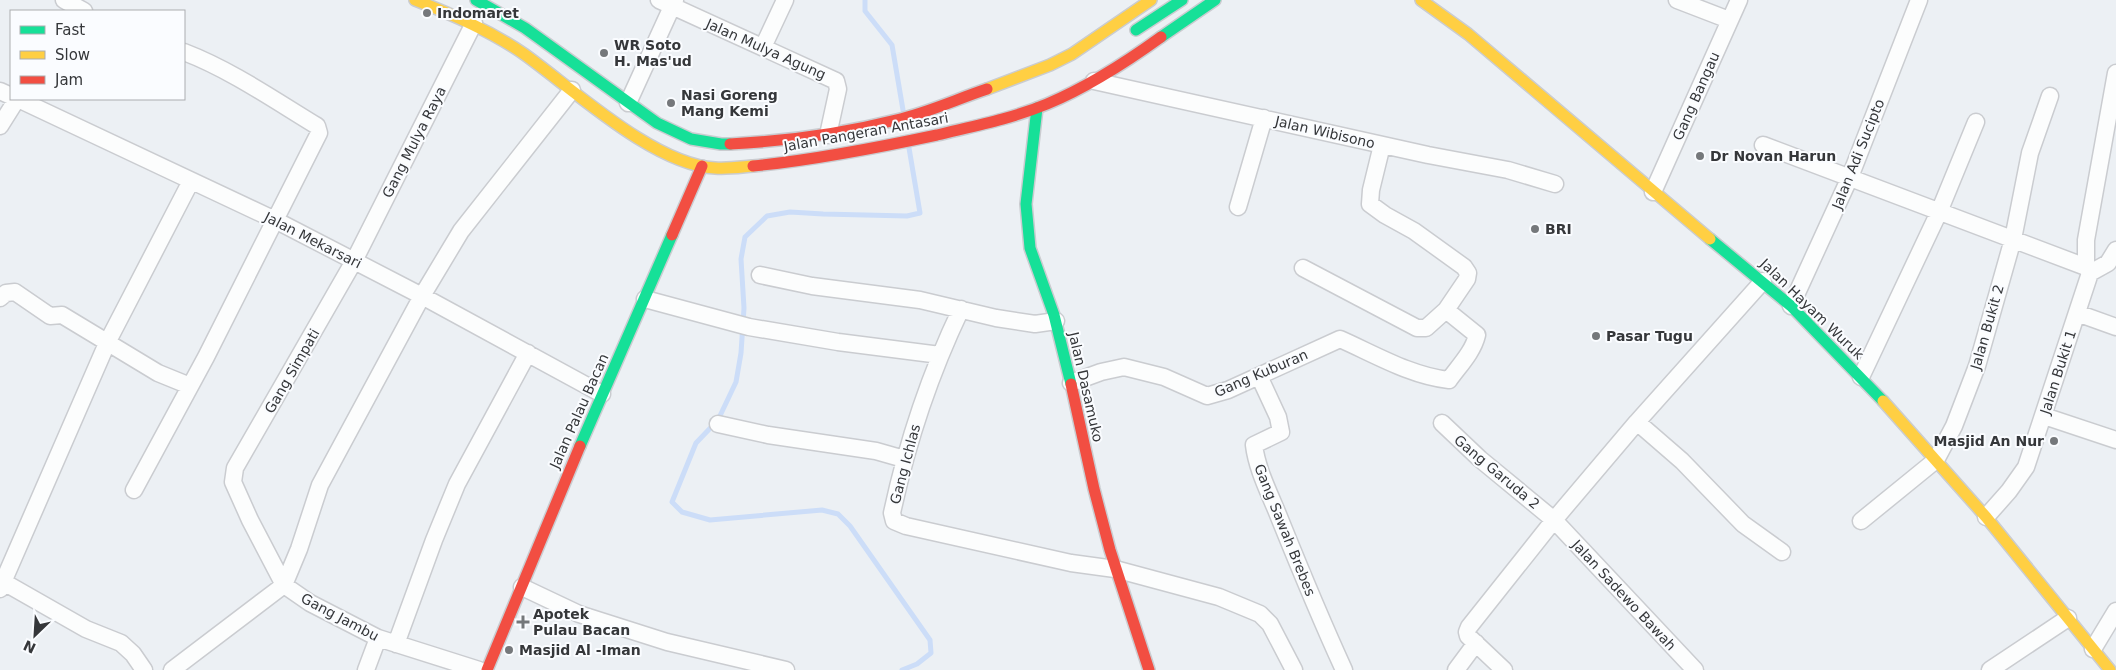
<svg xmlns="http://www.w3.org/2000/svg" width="2116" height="670" font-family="'DejaVu Sans',sans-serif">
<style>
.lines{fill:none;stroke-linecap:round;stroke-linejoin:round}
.stream{stroke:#ccddf8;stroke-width:5}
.street-casing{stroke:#caccd0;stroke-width:19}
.fast-casing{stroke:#caccd0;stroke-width:14}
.slow-casing{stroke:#caccd0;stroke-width:14}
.jam-casing{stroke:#caccd0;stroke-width:14}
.street{stroke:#fcfdfd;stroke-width:16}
.fast{stroke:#16e098;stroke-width:11}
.slow{stroke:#ffcf43;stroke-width:11}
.jam{stroke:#f24e42;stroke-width:11}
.poi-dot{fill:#75787b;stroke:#fafcff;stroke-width:2}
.labels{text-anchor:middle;stroke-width:4;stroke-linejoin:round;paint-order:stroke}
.poi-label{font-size:14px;font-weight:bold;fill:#35373a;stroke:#fafcff;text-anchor:start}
.street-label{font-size:14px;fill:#35373a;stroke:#fafcff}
</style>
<rect width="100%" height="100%" fill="#ecf0f4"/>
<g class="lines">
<path class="stream" d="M 865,0 L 865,11 L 892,45 L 903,110
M 902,670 L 917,664 L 931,653 L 930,640 L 850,526 L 838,514 L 822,510 L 710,520 L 682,512 L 672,502 L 696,443 L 718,420 L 736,382 L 741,353 L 744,308 L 741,259 L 745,237 L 767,216 L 790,212 L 823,214 L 907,216 L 920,213 L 909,148"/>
<g class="street-casing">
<path id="street" d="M 64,0 L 84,11
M 659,0 L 836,81 L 838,89 L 828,135
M 1677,0 L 1729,20
M 474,23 L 354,261 L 235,468 L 233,482 L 250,520 L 284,585 L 310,603 L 378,638 L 479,670
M 763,47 L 785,0
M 1094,81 L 1428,155 L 1508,170 L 1555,184
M 0,91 L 11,96
M 18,99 L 275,220 L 422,296 L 602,394
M 628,103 L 675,0
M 0,126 L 17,99
M 1763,145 L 2086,267 L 2090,273
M 1653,192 L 1739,0
M 1238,207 L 1264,118
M 2086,267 L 2086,240 L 2116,73
M 1303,268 L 1417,328 L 1426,328 L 1446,310
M 2090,273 L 2108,263 L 2116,250
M 760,275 L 812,286 L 920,300 L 996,318 L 1035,324 L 1056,321
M 0,298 L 6,293 L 15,292 L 50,316 L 62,315 L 158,373 L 190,386
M 645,299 L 749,327 L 838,342 L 940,355
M 1791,306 L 1850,177 L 1919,0
M 961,309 C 930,374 907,443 892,513 L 894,521 L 906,526 L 1071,563 L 1115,569 L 1219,597 L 1260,614 L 1270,624 L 1294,670
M 2077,313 L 2116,327
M 1259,376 L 1278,417 L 1281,432 L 1254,445 C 1257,470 1270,494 1279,517 C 1300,569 1321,620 1344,670
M 1861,377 L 1939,212 L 1976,122
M 1071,383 L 1101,372 L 1124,367 L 1164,377 L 1207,396 L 1228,390 L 1340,339 C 1374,354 1411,376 1449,380 C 1459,366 1473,352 1477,335 L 1446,310 L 1467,279 L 1468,273 L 1464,267 L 1414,231 L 1385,215 L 1370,204 L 1371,190 L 1382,145
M 2044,416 L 2116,440
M 1637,422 L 1682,461 L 1743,524 L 1782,552
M 1442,423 L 1480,459 L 1554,520 L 1695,670
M 718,424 L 768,435 L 876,451 L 904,459
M 134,490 L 206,357 L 319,133 L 317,126 C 274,100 231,70 184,52
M 1986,517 L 2009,491 L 2026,467 L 2090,273
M 1861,521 L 1936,460 L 1954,426 L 1977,366 L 2013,239 L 2030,153 L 2050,96
M 0,580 L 86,629 L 121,643 L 133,654 L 144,670
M 522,587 L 579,614 L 667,642 L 786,670
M 0,589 L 108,341 L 191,181
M 396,644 L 434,540 L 457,484 L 528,353
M 2093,649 L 2116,611
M 172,670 L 284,585 L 299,549 L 320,485 L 422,296 L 461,231 L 572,90
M 366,670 L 378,638
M 1456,670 L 1476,643
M 1504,670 L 1468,636 L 1467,632 L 1469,627 L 1554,520 L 1637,422 L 1763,281
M 1990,670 L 2068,618"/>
</g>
<g class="fast-casing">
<path id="fast" d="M 476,0 L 525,28 L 657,123 L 691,139 L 721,144 L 730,144
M 1136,30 L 1182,0
M 1161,37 L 1215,0
M 1037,108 L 1026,204 L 1030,248 L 1054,315 L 1071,384
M 1710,239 L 1791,306 L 1883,401
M 580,446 L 672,235"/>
</g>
<g class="slow-casing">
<path id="slow" d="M 415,0 C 453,15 491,31 524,54 C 573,89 654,165 715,168 C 728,169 741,167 753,166
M 1421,0 L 1468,34 L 1710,239
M 987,89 L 1050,65 L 1072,54 L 1151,0
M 1883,401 L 1986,517 L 2110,670"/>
</g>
<g class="jam-casing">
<path id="jam" d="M 730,144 C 786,141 841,134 896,120 C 927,113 957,99 987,89
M 753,166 C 815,160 876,148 937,135 C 974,126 1011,119 1047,104 C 1088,87 1125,63 1161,37
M 672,235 L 702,166
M 1071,384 L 1094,489 L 1110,550 L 1149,670
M 487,670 L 580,446"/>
</g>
<use href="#street" class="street"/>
<use href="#fast" class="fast"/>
<use href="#slow" class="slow"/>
<use href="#jam" class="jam"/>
</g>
<g class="poi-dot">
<circle cx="427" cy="13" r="5"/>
<circle cx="604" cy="53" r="5"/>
<circle cx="671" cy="103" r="5"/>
<circle cx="1700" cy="156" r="5"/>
<circle cx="1535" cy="229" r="5"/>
<circle cx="1596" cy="336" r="5"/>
<circle cx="2054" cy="441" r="5"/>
<path d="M520.5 614.5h5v5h5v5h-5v5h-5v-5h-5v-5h5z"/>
<circle cx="509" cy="650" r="5"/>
</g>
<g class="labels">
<g class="poi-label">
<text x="437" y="18">Indomaret</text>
<text x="614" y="50">WR Soto<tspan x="614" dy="16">H. Mas'ud</tspan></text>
<text x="681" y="100">Nasi Goreng<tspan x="681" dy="16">Mang Kemi</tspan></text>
<text x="1710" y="161">Dr Novan Harun</text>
<text x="1545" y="234">BRI</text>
<text x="1606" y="341">Pasar Tugu</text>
<text x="2044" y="446" text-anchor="end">Masjid An Nur</text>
<text x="533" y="619">Apotek<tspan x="533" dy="16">Pulau Bacan</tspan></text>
<text x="519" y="655">Masjid Al -Iman</text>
</g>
<g class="street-label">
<text transform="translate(766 49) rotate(24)" y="5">Jalan Mulya Agung</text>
<text transform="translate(1696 96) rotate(-66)" y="5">Gang Bangau</text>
<text transform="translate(866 132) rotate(-10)" y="5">Jalan Pangeran Antasari</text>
<text transform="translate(1325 132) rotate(13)" y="5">Jalan Wibisono</text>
<text transform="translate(414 142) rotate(-63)" y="5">Gang Mulya Raya</text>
<text transform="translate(1858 154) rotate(-68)" y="5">Jalan Adi Sucipto</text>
<text transform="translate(313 240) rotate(27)" y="5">Jalan Mekarsari</text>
<text transform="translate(1812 309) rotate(44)" y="5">Jalan Hayam Wuruk</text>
<text transform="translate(1987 327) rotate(-74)" y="5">Jalan Bukit 2</text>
<text transform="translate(292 371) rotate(-60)" y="5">Gang Simpati</text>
<text transform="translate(2058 372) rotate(-72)" y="5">Jalan Bukit 1</text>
<text transform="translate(1261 373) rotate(-23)" y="5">Gang Kuburan</text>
<text transform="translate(1086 387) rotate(77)" y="5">Jalan Dasamuko</text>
<text transform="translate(579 411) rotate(-66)" y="5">Jalan Palau Bacan</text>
<text transform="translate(905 464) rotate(-75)" y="5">Gang Ichlas</text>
<text transform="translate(1497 472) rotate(40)" y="5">Gang Garuda 2</text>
<text transform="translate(1285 530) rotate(68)" y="5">Gang Sawah Brebes</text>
<text transform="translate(1624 595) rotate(47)" y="5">Jalan Sadewo Bawah</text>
<text transform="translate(340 617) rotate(28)" y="5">Gang Jambu</text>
</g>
</g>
<rect x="10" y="10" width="175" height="90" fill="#fafcff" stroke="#abadb0"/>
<rect x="20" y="26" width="25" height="8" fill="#16e098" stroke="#abadb0"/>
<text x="55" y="35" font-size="15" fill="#35373a">Fast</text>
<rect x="20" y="51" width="25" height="8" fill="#ffcf43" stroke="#abadb0"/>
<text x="55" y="60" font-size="15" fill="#35373a">Slow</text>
<rect x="20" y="76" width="25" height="8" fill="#f24e42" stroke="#abadb0"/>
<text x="55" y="85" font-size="15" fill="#35373a">Jam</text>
<g transform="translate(35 635) rotate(205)" stroke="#fafcff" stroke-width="4" paint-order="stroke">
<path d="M0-4L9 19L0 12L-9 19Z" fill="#35373a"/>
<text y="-8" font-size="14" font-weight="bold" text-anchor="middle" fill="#35373a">N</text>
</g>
</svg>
